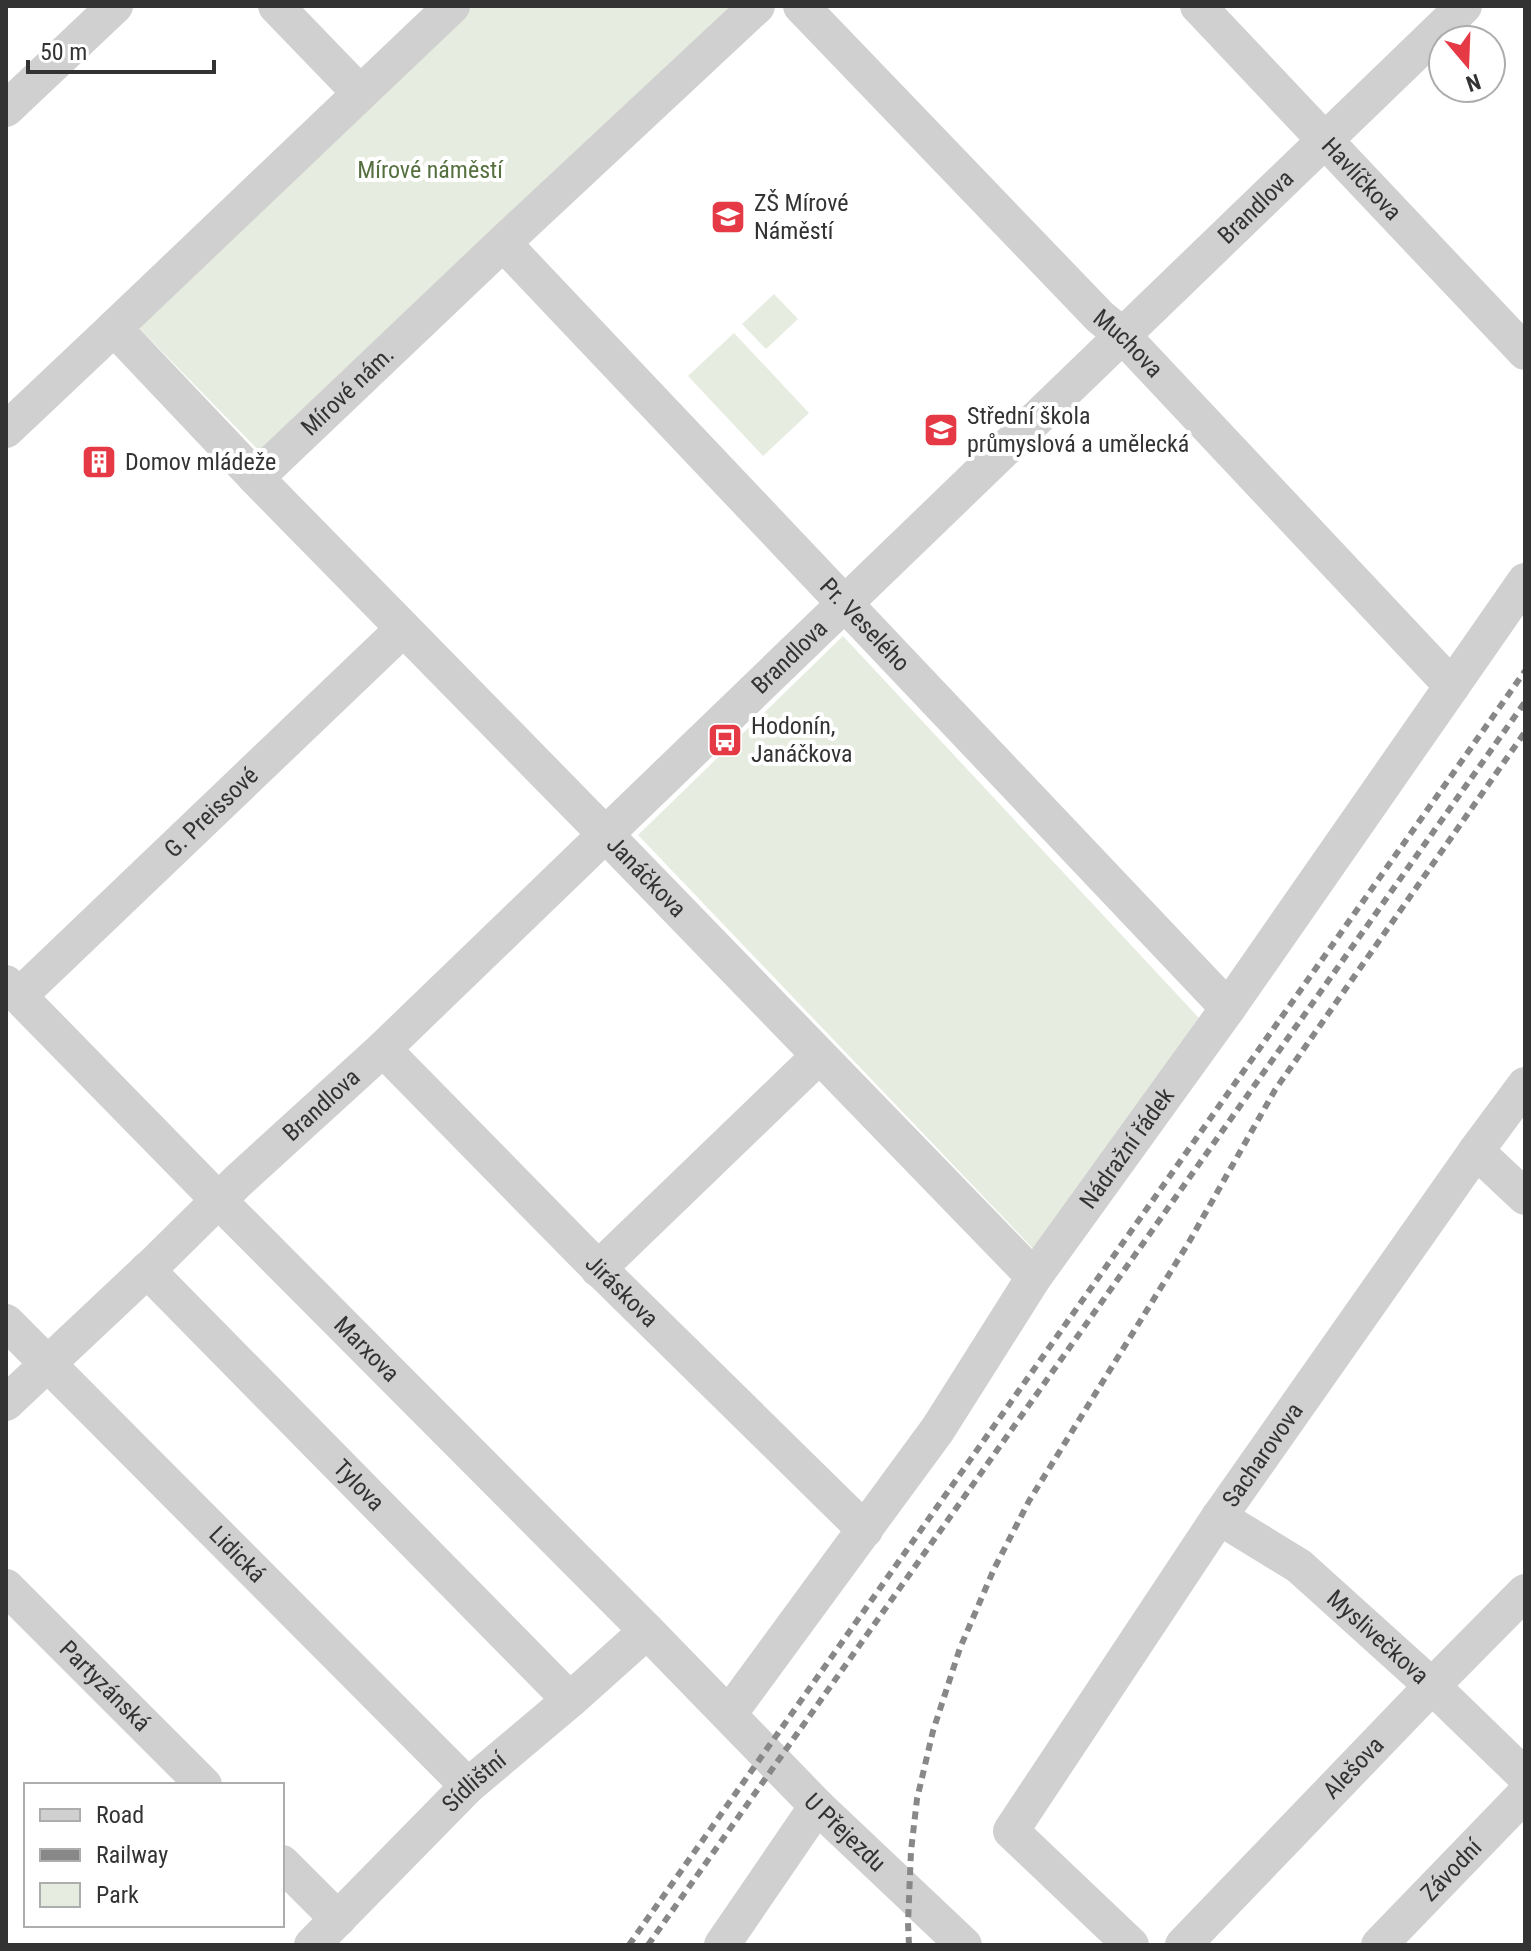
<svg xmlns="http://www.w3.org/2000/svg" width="1531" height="1951" font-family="'Roboto Condensed',sans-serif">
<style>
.green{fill:#e6ecdf}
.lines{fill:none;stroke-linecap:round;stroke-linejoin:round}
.minor{stroke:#d0d0d0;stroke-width:36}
.rail{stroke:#888;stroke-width:6;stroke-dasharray:8 6;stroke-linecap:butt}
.labels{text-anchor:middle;stroke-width:8;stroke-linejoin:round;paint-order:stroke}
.park-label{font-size:24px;fill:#56703f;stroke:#fff}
.street-label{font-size:24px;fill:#333;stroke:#fff}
.poi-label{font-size:24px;fill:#333;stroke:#fff;text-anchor:start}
</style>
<rect width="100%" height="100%" fill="#fff"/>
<path class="green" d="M 470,6 L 739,6 L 262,454 L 134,323 Z
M 774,294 L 798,319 L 766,349 L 742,324 Z
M 734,333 L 809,413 L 763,456 L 688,376 Z
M 843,636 L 1199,1018 L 1042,1258 L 638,835 Z"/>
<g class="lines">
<g class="minor">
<path d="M 276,6 L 360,93"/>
<path id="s1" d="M 452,6 L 114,328 L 256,478 L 503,243 L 757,6"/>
<path id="s2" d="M 801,6 L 1100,317 L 1122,335 L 1452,686"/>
<path id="s3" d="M 1198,6 L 1525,352"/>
<path d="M 6,109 L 115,6"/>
<path id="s4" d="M 503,243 L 1228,1008"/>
<path d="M 6,430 L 114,328"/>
<path id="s5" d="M 256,478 L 605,834 L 1034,1277"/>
<path id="s6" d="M 6,983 L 236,1218 L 647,1631 L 817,1806 L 964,1945"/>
<path id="s7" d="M 19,996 L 403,629"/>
<path id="s8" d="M 383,1049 L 588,1258 L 865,1530"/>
<path d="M 1476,1151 L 1525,1197"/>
<path d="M 598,1269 L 819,1056"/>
<path id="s9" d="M 147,1270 L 570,1700"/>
<path id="s10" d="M 6,1322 L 468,1786"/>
<path id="s11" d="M 6,1403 L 157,1261 L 238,1181 L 383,1049 L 1464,6"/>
<path id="s12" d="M 1219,1517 L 1299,1566 L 1432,1686 L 1525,1776"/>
<path id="s13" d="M 6,1587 L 204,1785"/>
<path id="s14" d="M 729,1714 L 938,1429 L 1034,1277 L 1228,1008 L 1525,581"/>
<path d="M 282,1863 L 338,1919"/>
<path id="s15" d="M 312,1945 L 468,1786 L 570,1700 L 647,1631"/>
<path d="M 722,1945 L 817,1806"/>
<path id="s16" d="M 1131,1945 L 1011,1831 L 1219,1517 L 1476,1151 L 1525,1085"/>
<path id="s17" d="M 1183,1945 L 1432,1686 L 1525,1592"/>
<path id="s18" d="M 1379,1945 L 1525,1794"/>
</g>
<path class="rail" d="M 629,1945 L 1525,671
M 648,1945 L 1525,702
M 909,1945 L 908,1923 L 911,1851 L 917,1799 L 933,1731 L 960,1648 L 994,1569 L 1029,1501 L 1189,1242 L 1275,1090 L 1525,732"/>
</g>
<defs>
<g id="school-square" transform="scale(1.8)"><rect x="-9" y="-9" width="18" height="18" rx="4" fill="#e63946" stroke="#fff"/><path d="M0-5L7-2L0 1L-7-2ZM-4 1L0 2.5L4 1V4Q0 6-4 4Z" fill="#fff"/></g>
<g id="building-square" transform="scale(1.8)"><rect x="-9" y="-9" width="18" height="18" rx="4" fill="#e63946" stroke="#fff"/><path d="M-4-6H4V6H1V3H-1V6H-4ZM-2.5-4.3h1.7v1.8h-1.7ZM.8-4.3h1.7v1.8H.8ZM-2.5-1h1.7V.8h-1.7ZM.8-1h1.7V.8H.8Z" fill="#fff"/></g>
<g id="bus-square" transform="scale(1.8)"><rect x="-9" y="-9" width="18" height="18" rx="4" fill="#e63946" stroke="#fff"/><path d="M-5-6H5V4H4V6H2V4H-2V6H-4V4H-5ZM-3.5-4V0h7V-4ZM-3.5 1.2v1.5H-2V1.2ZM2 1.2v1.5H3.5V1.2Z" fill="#fff"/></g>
</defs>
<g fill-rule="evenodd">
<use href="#school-square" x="728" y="217"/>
<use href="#school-square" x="941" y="430"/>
<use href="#building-square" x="99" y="462"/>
<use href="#bus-square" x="725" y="740"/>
</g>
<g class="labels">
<g class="park-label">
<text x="430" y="178">Mírové náměstí</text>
</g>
<g class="street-label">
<text dy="8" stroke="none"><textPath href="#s3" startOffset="238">Havlíčkova</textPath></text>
<text dy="8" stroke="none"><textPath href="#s11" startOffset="1730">Brandlova</textPath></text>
<text dy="8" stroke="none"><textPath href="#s2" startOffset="470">Muchova</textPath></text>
<text dy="8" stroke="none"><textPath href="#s1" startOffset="800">Mírové nám.</textPath></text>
<text dy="8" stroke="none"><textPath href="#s4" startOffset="526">Pr. Veselého</textPath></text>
<text dy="8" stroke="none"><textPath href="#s11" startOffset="1082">Brandlova</textPath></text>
<text dy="8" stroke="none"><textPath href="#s7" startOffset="266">G. Preissové</textPath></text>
<text dy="8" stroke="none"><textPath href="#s5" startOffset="558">Janáčkova</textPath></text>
<text dy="8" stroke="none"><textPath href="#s11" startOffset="434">Brandlova</textPath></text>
<text dy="8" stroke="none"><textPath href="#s14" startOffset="692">Nádražní řádek</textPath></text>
<text dy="8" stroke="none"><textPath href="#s8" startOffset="340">Jiráskova</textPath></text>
<text dy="8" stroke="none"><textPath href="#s6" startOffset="514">Marxova</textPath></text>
<text dy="8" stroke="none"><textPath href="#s16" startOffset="618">Sacharovova</textPath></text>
<text dy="8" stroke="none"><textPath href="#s9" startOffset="302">Tylova</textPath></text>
<text dy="8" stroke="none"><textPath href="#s10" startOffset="328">Lidická</textPath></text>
<text dy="8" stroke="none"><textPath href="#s12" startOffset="200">Myslivečkova</textPath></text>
<text dy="8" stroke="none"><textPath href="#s13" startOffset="140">Partyzánská</textPath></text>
<text dy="8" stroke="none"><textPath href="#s17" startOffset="246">Alešova</textPath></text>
<text dy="8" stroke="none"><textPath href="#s15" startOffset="230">Sídlištní</textPath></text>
<text dy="8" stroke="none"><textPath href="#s6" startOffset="1194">U Přejezdu</textPath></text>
<text dy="8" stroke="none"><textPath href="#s18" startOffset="104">Závodní</textPath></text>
</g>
<g class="poi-label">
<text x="754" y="211">ZŠ Mírové<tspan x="754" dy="28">Náměstí</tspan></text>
<text x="967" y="424">Střední škola<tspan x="967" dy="28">průmyslová a umělecká</tspan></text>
<text x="125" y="470">Domov mládeže</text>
<text x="751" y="734">Hodonín,<tspan x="751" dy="28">Janáčkova</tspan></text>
</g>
</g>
<rect width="1531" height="1951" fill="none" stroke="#333333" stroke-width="16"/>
<rect x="24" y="1783" width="260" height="144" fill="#ffffff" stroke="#adadad" stroke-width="2"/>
<rect x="40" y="1809" width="40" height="12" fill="#d0d0d0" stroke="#adadad" stroke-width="2"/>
<text x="96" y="1823" font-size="24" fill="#333333">Road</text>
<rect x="40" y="1849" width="40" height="12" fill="#888888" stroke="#adadad" stroke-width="2"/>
<text x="96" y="1863" font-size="24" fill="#333333">Railway</text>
<rect x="40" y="1883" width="40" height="24" fill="#e6ecdf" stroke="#adadad" stroke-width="2"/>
<text x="96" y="1903" font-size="24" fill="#333333">Park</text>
<g transform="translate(1467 64) rotate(161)"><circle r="38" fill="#ffffff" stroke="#adadad" stroke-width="2"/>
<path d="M0-6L14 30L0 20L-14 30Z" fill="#e63946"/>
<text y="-12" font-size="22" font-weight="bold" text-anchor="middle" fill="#333333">N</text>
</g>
<path d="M28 60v12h186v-12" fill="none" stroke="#333333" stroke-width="4"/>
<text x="40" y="60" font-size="24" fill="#333333" stroke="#ffffff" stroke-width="6" paint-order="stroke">50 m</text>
</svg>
